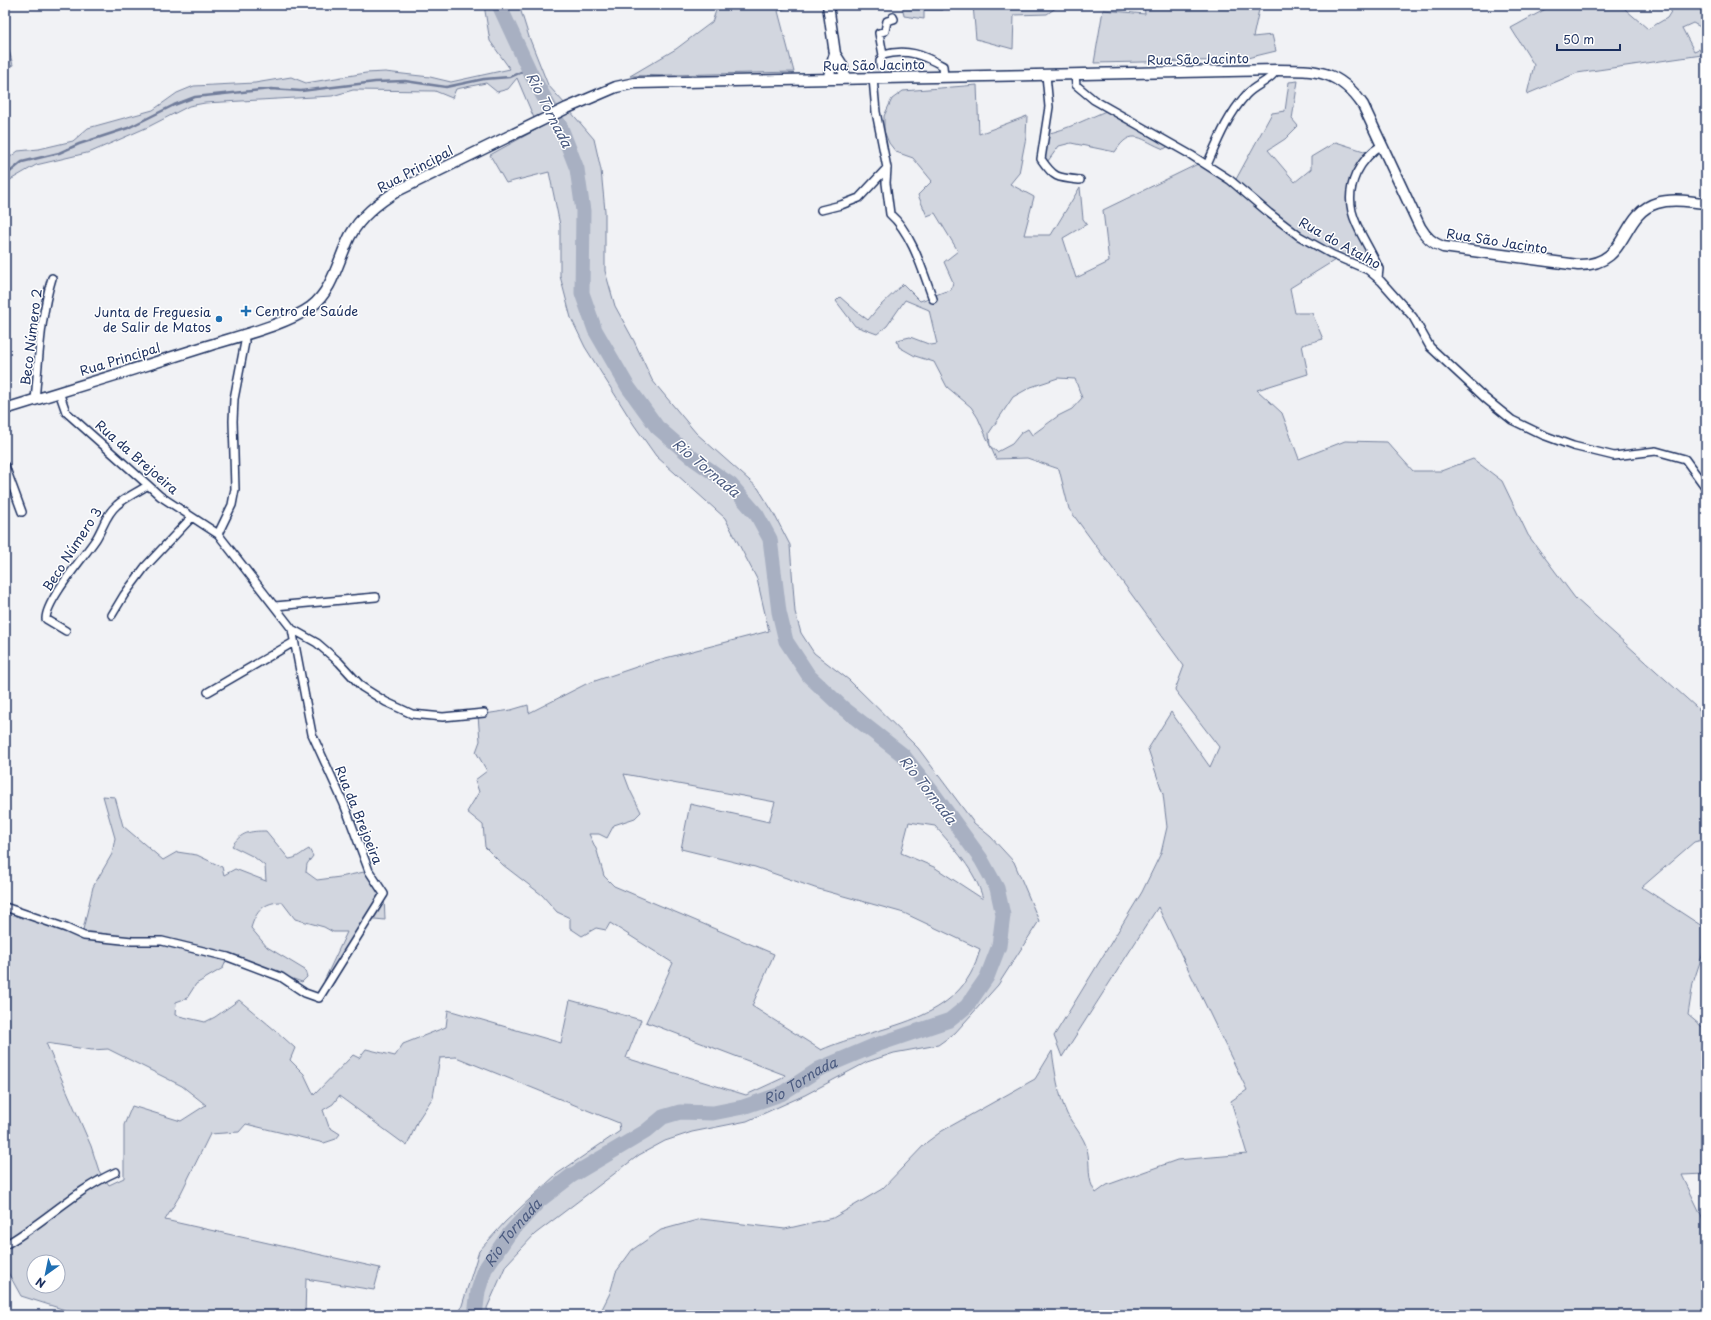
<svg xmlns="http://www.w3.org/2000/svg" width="1711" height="1320" font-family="'Playpen Sans',sans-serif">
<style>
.green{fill:#d2d6df;stroke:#76829e;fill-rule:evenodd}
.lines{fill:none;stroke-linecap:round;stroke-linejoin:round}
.stream{stroke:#707c9a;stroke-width:2.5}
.river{stroke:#a8b0c2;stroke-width:15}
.street-casing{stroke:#1b2f5e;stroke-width:10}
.secondary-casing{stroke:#1b2f5e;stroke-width:13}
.street{stroke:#fff;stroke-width:7}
.secondary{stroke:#fff;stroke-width:10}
.poi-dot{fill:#1f6fb2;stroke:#fff;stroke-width:1.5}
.labels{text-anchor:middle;stroke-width:3;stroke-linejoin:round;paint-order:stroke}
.street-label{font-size:13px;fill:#1b2f5e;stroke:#fff}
.poi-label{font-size:13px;fill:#1b2f5e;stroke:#fff;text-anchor:start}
.water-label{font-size:14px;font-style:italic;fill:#4c5c81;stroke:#fff}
</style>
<rect width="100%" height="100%" fill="#f1f2f5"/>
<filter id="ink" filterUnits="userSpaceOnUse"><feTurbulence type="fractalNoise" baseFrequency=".025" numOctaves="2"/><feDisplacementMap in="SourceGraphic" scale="8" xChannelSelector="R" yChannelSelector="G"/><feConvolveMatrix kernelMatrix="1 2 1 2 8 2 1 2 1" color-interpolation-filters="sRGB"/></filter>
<g filter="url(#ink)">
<path class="green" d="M 484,5 L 519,5 L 529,37 L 548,85 L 565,104 L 534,118 L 517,78 L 508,89 L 497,92 L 486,83 L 456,89 L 452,98 L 435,91 L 353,90 L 332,96 L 205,103 L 189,106 L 148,127 L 91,152 L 36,165 L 5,183 L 5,161 L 18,151 L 39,149 L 73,141 L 88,128 L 153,110 L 177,93 L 194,86 L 255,83 L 291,77 L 306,83 L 366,73 L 385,72 L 430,77 L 451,82 L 510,69 L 490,41 Z
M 718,5 L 795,5 L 778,11 L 794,72 L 630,76 L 676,49 L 712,22 Z
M 902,5 L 943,5 L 943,10 L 924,10 L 924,19 L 904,16 Z
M 973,5 L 1060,5 L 1047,14 L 1014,15 L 1013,49 L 976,39 Z
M 1144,5 L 1260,5 L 1253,37 L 1272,35 L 1276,51 L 1239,60 L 1094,63 L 1103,10 L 1145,14 Z
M 1553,5 L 1623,5 L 1626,10 L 1648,29 L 1667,18 L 1672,10 L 1663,5 L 1706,5 L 1706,30 L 1693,23 L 1682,28 L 1694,51 L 1699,49 L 1702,55 L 1577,73 L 1527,94 L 1534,65 L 1511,28 Z
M 5,36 L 13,65 L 5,69 Z
M 1298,81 L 1292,119 L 1298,126 L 1285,139 L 1268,150 L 1295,182 L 1311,169 L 1311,157 L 1336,142 L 1370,153 L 1360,166 L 1349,199 L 1375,259 L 1378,278 L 1340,257 L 1290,288 L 1295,313 L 1312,313 L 1323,339 L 1302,345 L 1308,374 L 1257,390 L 1282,413 L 1299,459 L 1345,441 L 1387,442 L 1413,471 L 1441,471 L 1473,459 L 1502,481 L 1528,535 L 1575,598 L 1706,716 L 1706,839 L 1694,842 L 1642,887 L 1705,928 L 1705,947 L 1693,983 L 1688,1015 L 1706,1030 L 1706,1174 L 1682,1175 L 1706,1225 L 1706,1315 L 599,1315 L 610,1293 L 616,1272 L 632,1250 L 661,1230 L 701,1219 L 785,1229 L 833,1218 L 882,1189 L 927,1142 L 942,1131 L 1035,1079 L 1052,1051 C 1055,1072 1058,1094 1067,1114 C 1073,1125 1084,1137 1087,1149 C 1091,1164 1086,1180 1096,1193 L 1107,1185 L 1177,1160 L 1247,1154 L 1231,1101 L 1247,1090 L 1158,907 L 1062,1057 L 1054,1036 L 1142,892 L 1161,853 L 1167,827 L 1163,794 L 1148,749 L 1171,712 L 1210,767 L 1219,747 L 1175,690 L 1184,666 L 1069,509 L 1059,469 L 1027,458 L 996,459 L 978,418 L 971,407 L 947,387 L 934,362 L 915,356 L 899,347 L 897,340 L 910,337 L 931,345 L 937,344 L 929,310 L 905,300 L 887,326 L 877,334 L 855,326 L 836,301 L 840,297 L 856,311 L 868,320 L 878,308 L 903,284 L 920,301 C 931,298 940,292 951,290 L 953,282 L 944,262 L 958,251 L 935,213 L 927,216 L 918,195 L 932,181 L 913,158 L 896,152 L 889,143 L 884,131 L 884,116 L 892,99 L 903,91 L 977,85 L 979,134 L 1027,116 L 1026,137 L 1019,173 L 1010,184 L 1034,197 L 1024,235 L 1051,235 L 1080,187 L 1083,219 L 1087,224 L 1063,238 L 1076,278 L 1109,262 L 1103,210 L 1202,162 L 1234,183 L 1272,113 L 1285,111 L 1289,82 ZM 1058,378 L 1075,379 L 1082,398 L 1072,409 L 1058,416 L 1032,435 L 1028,429 L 1021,433 L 1012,444 L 997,452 L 990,446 L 989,433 L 1013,397 L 1031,387 Z
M 1111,109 L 1172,144 L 1164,149 C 1142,141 1132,125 1115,152 L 1071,143 L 1059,146 L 1045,165 L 1041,159 L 1045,134 C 1067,130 1090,117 1111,109 Z
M 570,111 L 594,139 L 601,170 L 605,211 L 605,271 L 615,306 L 634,341 L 652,380 L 696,433 L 758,488 L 773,512 L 790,545 L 795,612 L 801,633 L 814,653 L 849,680 L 918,748 L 974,823 L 991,837 L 1014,862 L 1039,921 L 998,985 L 955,1033 L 938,1045 L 894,1053 L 867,1062 L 805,1095 L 747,1121 L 692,1132 L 665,1141 L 639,1155 L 535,1234 L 506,1265 L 487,1308 L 488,1315 L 459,1315 L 479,1251 L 505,1222 L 557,1174 L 620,1131 L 619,1123 L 456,1057 L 440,1058 L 433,1097 L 418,1120 L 407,1146 L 339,1096 L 333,1104 L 323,1110 L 329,1127 L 340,1134 L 336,1139 L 324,1143 L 246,1124 L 239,1132 L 210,1134 L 180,1195 L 165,1220 L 380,1268 L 374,1290 L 306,1279 L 305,1315 L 81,1315 L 21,1296 L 5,1267 L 5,909 L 82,934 L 93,887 L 112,854 L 115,838 L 103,796 L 115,797 L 123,826 L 163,860 L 177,852 L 197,855 L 222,867 L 224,875 L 235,869 L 266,881 L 265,866 L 254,857 L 232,846 C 241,832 250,831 266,831 L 289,859 C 298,858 301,853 309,849 L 313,856 L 307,864 L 306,872 L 317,880 L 340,877 L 369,871 L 384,894 L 385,920 L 365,918 L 334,983 L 324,981 L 347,932 L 333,932 L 324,927 L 295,919 L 282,902 C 264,902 256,911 251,928 L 267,947 L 305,970 L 307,977 L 302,982 L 276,973 L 250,961 L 229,954 L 223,968 L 196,984 L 187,998 L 176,1002 L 175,1015 L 205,1022 L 215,1017 L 239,1000 C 258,1016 277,1031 295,1048 L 290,1060 L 304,1074 L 314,1095 L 353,1055 L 359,1058 L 366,1049 L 395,1056 L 403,1044 L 446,1027 L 448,1010 L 561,1043 L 570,1000 L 641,1020 L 626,1058 L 746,1095 L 783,1078 L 785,1075 L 646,1022 L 673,963 L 610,923 L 606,930 L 596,928 L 582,936 L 570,928 L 570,918 L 557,912 L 542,895 L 503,865 L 485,847 L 483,825 L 467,812 L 479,792 L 475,780 L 487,771 L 476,752 L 480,741 L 478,715 L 511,710 L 528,705 L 529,713 L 586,684 L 654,661 L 769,631 L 757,579 L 725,518 L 656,456 L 634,425 L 585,347 L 571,318 L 560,276 L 560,225 L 549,172 L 506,183 L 490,155 ZM 624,774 L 775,802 L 769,822 L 690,804 L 681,849 L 755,867 L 815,888 L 904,913 L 980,949 C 962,1025 879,1024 821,1050 L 752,1006 L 774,954 L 614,886 L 604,876 L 597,851 L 589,834 L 599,834 L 607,838 L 614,825 L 635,818 L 641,812 L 630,790 ZM 909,822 L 935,826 C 953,847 976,871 983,899 L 934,867 L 901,853 ZM 46,1043 L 92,1050 L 108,1049 L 182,1086 L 206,1105 L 181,1121 L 132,1106 L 124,1125 L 124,1178 L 109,1185 L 99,1171 L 91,1146 ZM 34,1262 L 58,1262 L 58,1286 L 34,1286 Z"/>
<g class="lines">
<path class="stream" d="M 5,176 L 22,162 L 59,153 L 79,144 L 128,128 L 174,105 L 195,97 L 271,89 L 301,91 L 375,82 L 405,81 L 446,87 L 484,79 L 510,77 L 528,69"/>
<path class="river" id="s1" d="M 475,1315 L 478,1291 L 485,1269 L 509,1234 L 540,1200 L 571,1176 L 645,1132 L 663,1117 L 680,1112 L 713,1113 L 743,1107 L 781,1094 L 819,1069 L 876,1045 L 950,1020 L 967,1006 L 987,977 L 999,946 L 1003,915 L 997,888 L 981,859 L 933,793 L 903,755 L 843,708 L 809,676 L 786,641 L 779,612 L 770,539 L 757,515 L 731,485 L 694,459 L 657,427 L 628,387 L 595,330 L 582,293 L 583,211 L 577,169 L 561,128 L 530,72 L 499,5"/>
<g class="street-casing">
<path id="street" d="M 883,55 L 879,33 L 885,31 L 887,21 L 894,19 L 893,17
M 880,65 L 880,61 L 883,55 C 907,48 923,55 943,66 L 944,77
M 1046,75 L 1049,107 L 1041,159 C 1054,178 1057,178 1080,180
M 1075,75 L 1076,85 L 1094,100 L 1191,155 L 1230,180 L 1269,213 L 1299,236 L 1333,255 L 1368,270 L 1381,281 L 1413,317 L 1430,347 L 1486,399 L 1512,420 L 1543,435 L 1573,446 L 1614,456 L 1656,451 L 1685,459 L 1706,488
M 873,78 L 876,112 L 887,168 L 886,183 L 890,214 C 912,233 923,272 933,299
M 1207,165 C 1218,140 1228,115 1246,95 C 1256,84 1268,83 1277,70
M 821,210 L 841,205 L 859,198 L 887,168
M 1378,278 L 1379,269 C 1365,235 1339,212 1356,174 C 1362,162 1370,152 1382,145
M 35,400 C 39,359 40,317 52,278
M 5,466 L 22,512
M 218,534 L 232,505 L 235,489 L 233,421 L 234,399 L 245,342 L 244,334
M 275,606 L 376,597
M 112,615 L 124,595 L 145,567 L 192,517
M 292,629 L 317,643 L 339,662 L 362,687 L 386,702 L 412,714 L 443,717 L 484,713
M 66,631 L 46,619 C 46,600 84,557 96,539 C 103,528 106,514 117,505 C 126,497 138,492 148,485
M 208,692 L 294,642
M 5,907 L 66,928 L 84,936 L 132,941 L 162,941 L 228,957 L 281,977 L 305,993 L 319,998 L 384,894 L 369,871 L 344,804 L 312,734 L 292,629 L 218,534 L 160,496 L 148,485 L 66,412 L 59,392
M 5,1245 C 44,1223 75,1190 116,1172"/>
</g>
<g class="secondary-casing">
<path id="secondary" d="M 828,5 L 835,54 L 842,65 L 845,78
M 829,79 L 830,70 L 835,54
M 5,409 C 71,389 138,368 204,347 C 235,337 286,325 311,307 C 333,290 338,260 350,236 C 361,216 378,203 397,191 L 567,108 L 616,87 L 635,83 L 1277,70 C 1317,70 1339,70 1363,105 L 1420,227 C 1426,237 1432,243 1443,247 L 1578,265 C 1630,266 1619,214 1657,203 C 1673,198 1690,202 1706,203"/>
</g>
<use href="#street" class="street"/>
<use href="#secondary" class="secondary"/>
</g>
</g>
<g class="poi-dot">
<path d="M244 305h4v4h4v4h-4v4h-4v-4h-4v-4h4z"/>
<circle cx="219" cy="319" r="4"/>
</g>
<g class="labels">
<g class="street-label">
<text transform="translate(1198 59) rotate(-1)" y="5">Rua São Jacinto</text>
<text transform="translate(874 65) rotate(-1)" y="5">Rua São Jacinto</text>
<text transform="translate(415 169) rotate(-28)" y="5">Rua Principal</text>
<text transform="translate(1497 241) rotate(9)" y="5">Rua São Jacinto</text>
<text transform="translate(1340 243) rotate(29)" y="5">Rua do Atalho</text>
<text transform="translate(31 337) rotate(-83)" y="5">Beco Número 2</text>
<text transform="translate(120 359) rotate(-17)" y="5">Rua Principal</text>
<text transform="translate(137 457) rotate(41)" y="5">Rua da Brejoeira</text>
<text transform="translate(72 549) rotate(-57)" y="5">Beco Número 3</text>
<text transform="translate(359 815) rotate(68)" y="5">Rua da Brejoeira</text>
</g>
<g class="poi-label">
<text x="255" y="316">Centro de Saúde</text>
<text x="211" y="317" text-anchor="end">Junta de Freguesia<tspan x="211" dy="15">de Salir de Matos</tspan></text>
</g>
<g class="water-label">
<text transform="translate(549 110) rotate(63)" y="5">Rio Tornada</text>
<text transform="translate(706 468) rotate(40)" y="5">Rio Tornada</text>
<text transform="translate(928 790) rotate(52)" y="5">Rio Tornada</text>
<text dy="5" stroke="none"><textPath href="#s1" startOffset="429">Rio Tornada</textPath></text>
<text dy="5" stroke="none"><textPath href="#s1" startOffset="93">Rio Tornada</textPath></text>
</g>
</g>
<rect width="1711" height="1320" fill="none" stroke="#fff" stroke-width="20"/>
<rect x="10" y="10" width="1691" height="1300" fill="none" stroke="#1b2f5e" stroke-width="1.5" filter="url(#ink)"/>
<g transform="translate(46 1274) rotate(213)"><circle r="19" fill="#ffffff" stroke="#a4acbf"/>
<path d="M0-3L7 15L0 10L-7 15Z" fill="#1f6fb2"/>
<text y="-6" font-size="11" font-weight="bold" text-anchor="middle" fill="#1b2f5e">N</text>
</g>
<path d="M1557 44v6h63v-6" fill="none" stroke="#1b2f5e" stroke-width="2"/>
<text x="1563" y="44" font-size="12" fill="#1b2f5e" stroke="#ffffff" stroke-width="3" paint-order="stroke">50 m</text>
</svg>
